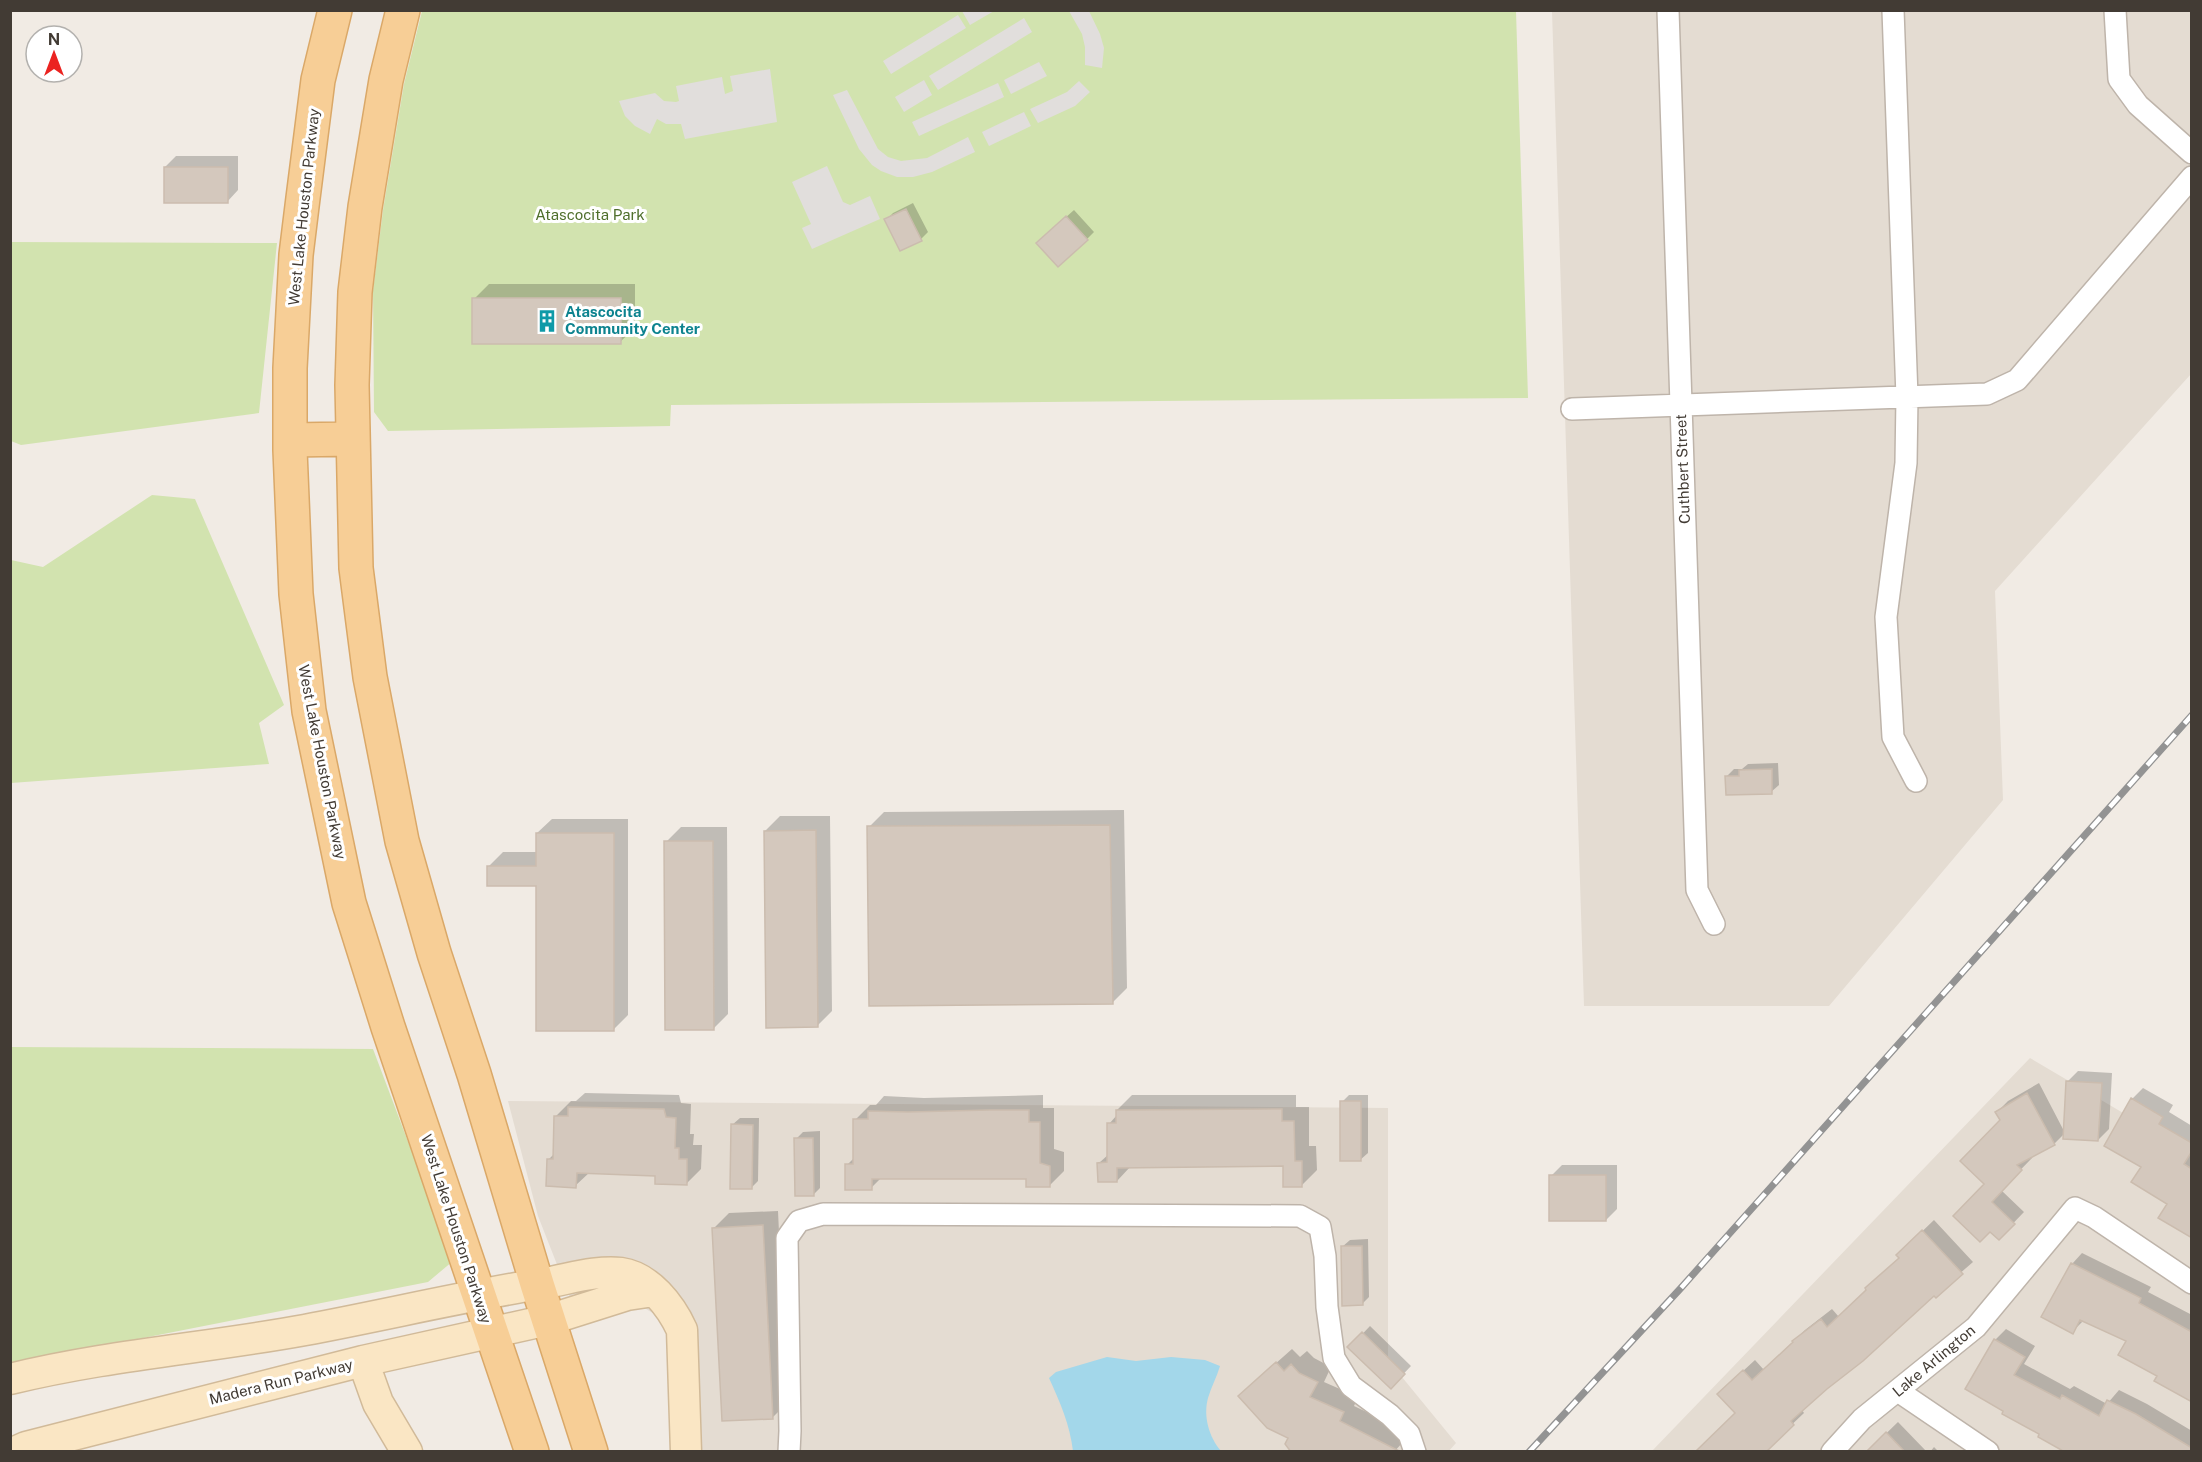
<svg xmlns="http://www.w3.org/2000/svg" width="2202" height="1462" font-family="'Public Sans',sans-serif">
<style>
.residential{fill:#e4dcd2}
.green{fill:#d2e3af}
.parking{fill:#e1dedc}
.water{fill:#a3d7ea}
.shadow{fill:#0003}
.building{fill:#d4c8bd;stroke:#cbbcae;stroke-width:1.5}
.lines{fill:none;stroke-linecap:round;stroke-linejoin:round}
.street-casing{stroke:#beb4aa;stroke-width:24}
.secondary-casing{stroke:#d1ba99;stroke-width:33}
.primary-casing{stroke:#daa868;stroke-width:36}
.street{stroke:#fff;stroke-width:21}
.secondary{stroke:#fae6c4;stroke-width:30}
.primary{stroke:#f7ce96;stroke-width:33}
.rail-casing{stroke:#939393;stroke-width:7}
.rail{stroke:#fff;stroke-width:4.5;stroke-dasharray:14;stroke-linecap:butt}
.labels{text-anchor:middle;stroke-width:6;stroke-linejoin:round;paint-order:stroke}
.street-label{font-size:15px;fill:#423b34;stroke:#fff}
.park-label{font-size:15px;fill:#4f6f2c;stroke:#fff}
.culture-label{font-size:15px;font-weight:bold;fill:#0d838f;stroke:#fff;text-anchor:start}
</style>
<rect width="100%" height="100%" fill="#f1ebe4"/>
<path class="residential" d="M 1552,11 L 2191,11 L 2191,374 L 1995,591 L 2003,800 L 1829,1006 L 1584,1006 Z
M 2030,1058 L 2191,1153 L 2191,1451 L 1651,1452 Z
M 508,1101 L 1388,1108 L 1388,1360 L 1456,1443 L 1448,1452 L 682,1451 L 669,1323 L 633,1301 L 578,1318 L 538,1216 Z"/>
<path class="green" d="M 422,11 L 1516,11 L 1528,398 L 671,405 L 670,426 L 388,431 L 374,412 L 373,291 L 383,210 L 404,84 Z
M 11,242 L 277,243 L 259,413 L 21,445 L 11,441 Z
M 152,495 L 195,499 L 284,705 L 259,723 L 269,764 L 11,783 L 11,560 L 43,567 Z
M 11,1047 L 373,1049 L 453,1261 L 428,1282 L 11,1364 Z"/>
<path class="parking" d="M 963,11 L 963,10 L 994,11 L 970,25 L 962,11 Z
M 1069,11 L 1089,11 L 1100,34 L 1104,48 L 1102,68 L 1085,65 L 1085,47 L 1082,34 Z
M 958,15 L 966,28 L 891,74 L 883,61 Z
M 1024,18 L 1032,32 L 938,90 L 929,76 Z
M 1039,62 L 1047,76 L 1011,94 L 1004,80 Z
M 770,69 L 777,122 L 685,139 L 681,124 L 666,124 L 657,119 L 650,134 L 635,126 L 625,116 L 619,101 L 655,93 L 664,101 L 676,102 L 679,101 L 676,86 L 722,77 L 725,94 L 733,91 L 730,76 Z
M 924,80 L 932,95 L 904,112 L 895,97 Z
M 1079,81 L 1090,92 L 1075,106 L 1038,123 L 1030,109 L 1067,92 Z
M 998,83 L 1004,97 L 919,136 L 912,122 Z
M 847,90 L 878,149 L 888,157 L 901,161 L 927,158 L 968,137 L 975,152 L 932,172 L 913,177 L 897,177 L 881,171 L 872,165 L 859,149 L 833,95 Z
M 1024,112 L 1031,126 L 989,146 L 982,132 Z
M 827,166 L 843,202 L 850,205 L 870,196 L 880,219 L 812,249 L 802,228 L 811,224 L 792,182 Z"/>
<path class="water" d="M 1107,1357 L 1136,1361 L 1171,1357 L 1205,1360 L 1220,1366 C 1217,1377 1211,1387 1208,1398 C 1203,1416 1209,1437 1221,1451 L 1073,1451 C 1070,1425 1060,1402 1049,1378 L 1056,1372 Z"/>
<path class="shadow" d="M 176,156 L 238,156 L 238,190 L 227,202 L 165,167 Z
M 913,203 L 928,232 L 921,239 L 886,220 L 893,213 Z
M 1074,210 L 1094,232 L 1087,239 L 1045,236 Z
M 489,284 L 635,284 L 635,328 L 620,342 L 474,299 Z
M 1778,763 L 1779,785 L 1771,792 L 1727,776 L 1734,769 L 1742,769 L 1748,764 Z
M 1124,810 L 1127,988 L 1113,1002 L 869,827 L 884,812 Z
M 780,816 L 830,816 L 832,1011 L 817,1026 L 765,831 Z
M 552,819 L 628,819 L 628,1015 L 613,1030 L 537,884 L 488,867 L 503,852 L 537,852 L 537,833 Z
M 681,827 L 727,827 L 728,1014 L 713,1029 L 666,842 Z
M 2078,1071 L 2112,1073 L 2109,1129 L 2098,1140 L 2065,1133 L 2054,1144 L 2030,1156 L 2032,1158 L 2001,1190 L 2024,1212 L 1999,1238 L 1986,1184 L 2002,1120 L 1997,1112 L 2008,1101 L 2039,1083 L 2065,1133 L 2067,1082 Z
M 2143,1088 L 2173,1105 L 2169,1112 L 2192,1126 L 2192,1236 L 2143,1166 L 2132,1099 Z
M 585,1093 L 679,1095 L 681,1103 L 691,1104 L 690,1134 L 694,1134 L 693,1145 L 702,1145 L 701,1169 L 686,1184 L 657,1175 L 590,1172 L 575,1186 L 549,1159 L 554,1154 L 556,1116 L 571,1101 L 576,1101 Z
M 1043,1095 L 1043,1108 L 1054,1108 L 1054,1149 L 1064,1152 L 1064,1171 L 1049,1186 L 1027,1178 L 882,1177 L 871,1188 L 847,1165 L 855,1157 L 855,1120 L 870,1105 L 876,1105 L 884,1096 L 924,1098 Z
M 1132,1095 L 1296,1095 L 1296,1107 L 1309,1107 L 1309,1146 L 1316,1146 L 1317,1170 L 1302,1185 L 1285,1165 L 1131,1166 L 1117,1181 L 1099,1163 L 1109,1154 L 1109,1124 L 1117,1115 L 1117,1110 Z
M 1349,1095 L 1368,1095 L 1368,1153 L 1360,1160 L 1342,1102 Z
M 740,1118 L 759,1118 L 758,1181 L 751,1188 L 732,1125 Z
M 820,1131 L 820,1188 L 813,1195 L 796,1139 L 803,1132 Z
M 1562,1165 L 1617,1165 L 1617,1209 L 1606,1220 L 1551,1176 Z
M 778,1211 L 787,1403 L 772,1418 L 714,1228 L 729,1213 Z
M 1934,1220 L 1973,1262 L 1802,1410 L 1804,1413 L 1763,1452 L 1737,1413 L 1730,1383 L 1755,1360 L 1764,1370 L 1805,1330 L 1832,1309 L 1839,1317 L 1900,1257 L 1909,1244 Z
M 1368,1239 L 1369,1297 L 1362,1304 L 1342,1247 L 1350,1240 Z
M 2082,1253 L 2151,1287 L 2148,1292 L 2192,1315 L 2192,1400 L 2159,1375 L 2128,1340 L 2084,1320 L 2072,1332 L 2072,1264 Z
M 1370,1326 L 1411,1366 L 1391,1387 L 1350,1347 Z
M 2006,1329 L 2035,1346 L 2024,1364 L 2070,1389 L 2074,1386 L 2107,1404 L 2119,1390 L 2147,1404 L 2192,1431 L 2192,1452 L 2066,1452 L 2040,1437 L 2042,1433 L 1967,1388 L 1995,1340 Z
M 1292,1349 L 1300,1357 L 1307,1351 L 1314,1358 L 1331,1367 L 1324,1382 L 1358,1397 L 1354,1406 L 1411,1433 L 1394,1452 L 1290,1437 L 1255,1382 Z
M 1898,1422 L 1927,1452 L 1867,1452 Z
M 1934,1447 L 1939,1452 L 1930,1452 Z"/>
<path class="building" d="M 164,167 L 228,167 L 228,203 L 164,203 Z
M 906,209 L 922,241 L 900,251 L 884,219 Z
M 1066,216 L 1088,240 L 1058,267 L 1036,243 Z
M 472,298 L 621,298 L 621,344 L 472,344 Z
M 1772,769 L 1772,794 L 1726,795 L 1725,776 L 1739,776 L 1739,770 Z
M 1110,825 L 1113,1004 L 869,1006 L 867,826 Z
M 816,830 L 818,1027 L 766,1028 L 764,831 Z
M 536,833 L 614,833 L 614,1031 L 536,1031 L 536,886 L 487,886 L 487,866 L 536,866 Z
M 664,841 L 713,841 L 714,1030 L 665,1030 Z
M 2066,1081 L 2102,1083 L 2098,1141 L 2063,1139 Z
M 2027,1093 L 2055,1145 L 2017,1165 L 2022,1170 L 1992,1202 L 2015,1224 L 1999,1240 L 1990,1232 L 1980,1242 L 1953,1216 L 1984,1184 L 1960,1161 L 2000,1120 L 1995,1112 Z
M 2131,1098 L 2163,1117 L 2159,1124 L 2192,1143 L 2192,1151 L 2184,1164 L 2192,1169 L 2192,1238 L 2158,1218 L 2167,1204 L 2131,1182 L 2141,1167 L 2104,1146 Z
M 1340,1101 L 1361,1101 L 1361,1161 L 1340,1161 Z
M 568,1107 L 664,1109 L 666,1117 L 676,1118 L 675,1148 L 679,1148 L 679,1159 L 687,1159 L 687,1185 L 655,1184 L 655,1176 L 577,1173 L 576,1188 L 546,1186 L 547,1159 L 553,1159 L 554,1116 L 568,1116 Z
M 1282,1109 L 1282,1121 L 1294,1121 L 1295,1161 L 1302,1161 L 1302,1187 L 1283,1187 L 1283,1166 L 1117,1168 L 1117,1182 L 1098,1182 L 1097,1163 L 1107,1162 L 1107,1123 L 1116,1123 L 1116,1110 Z
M 989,1110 L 1029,1110 L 1029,1122 L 1040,1122 L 1040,1163 L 1050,1166 L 1050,1187 L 1026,1187 L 1026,1179 L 872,1179 L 872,1190 L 845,1190 L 845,1164 L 853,1164 L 853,1119 L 868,1119 L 868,1111 L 908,1112 Z
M 731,1124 L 753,1125 L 752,1189 L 730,1189 Z
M 794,1138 L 813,1138 L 814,1196 L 795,1196 Z
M 1549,1175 L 1606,1175 L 1606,1221 L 1549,1221 Z
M 763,1225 L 773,1419 L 722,1421 L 712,1228 Z
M 1922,1230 L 1963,1274 L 1936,1298 L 1934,1296 L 1863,1361 L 1827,1389 L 1791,1421 L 1794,1425 L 1766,1452 L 1695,1452 L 1735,1413 L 1717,1394 L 1743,1370 L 1752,1380 L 1793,1342 L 1792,1341 L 1821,1319 L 1827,1327 L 1866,1290 L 1865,1288 L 1899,1258 L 1896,1255 Z
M 1341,1246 L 1362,1246 L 1363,1305 L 1342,1306 Z
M 2071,1263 L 2141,1298 L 2139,1303 L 2192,1332 L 2192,1402 L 2154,1381 L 2157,1376 L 2118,1355 L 2126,1341 L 2080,1320 L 2073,1334 L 2041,1317 Z
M 1362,1332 L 1405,1374 L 1391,1389 L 1347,1347 Z
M 1994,1339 L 2025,1357 L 2014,1375 L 2060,1399 L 2062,1395 L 2099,1416 L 2107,1400 L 2136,1414 L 2192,1448 L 2192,1452 L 2063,1451 L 2038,1437 L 2039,1434 L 2002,1414 L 2003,1411 L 1965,1389 Z
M 1276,1362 L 1284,1371 L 1291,1364 L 1299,1373 L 1318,1382 L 1310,1397 L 1344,1412 L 1340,1421 L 1401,1452 L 1291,1452 L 1285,1444 L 1288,1438 L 1267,1428 L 1238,1396 Z
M 1886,1432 L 1905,1452 L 1866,1452 Z"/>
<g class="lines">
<g class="street-casing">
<path id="street" d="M 1668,10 L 1697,890 L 1714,924
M 1893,10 L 1907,397 L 1906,463 L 1886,617 L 1893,737 L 1916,781
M 2115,10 L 2119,79 L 2138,105 L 2192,153
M 1572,409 L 1987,394 L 2017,380 L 2192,177
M 1898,1391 L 1988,1452
M 789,1452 L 790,1431 L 787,1238 L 799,1221 L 823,1214 L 1300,1216 L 1320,1227 L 1325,1256 L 1327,1307 L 1334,1358 L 1351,1386 L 1390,1415 L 1409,1434 L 1415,1452
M 1832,1452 L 1862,1419 L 1976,1327 L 2075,1208 L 2094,1217 L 2192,1283"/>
</g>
<g class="secondary-casing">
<path id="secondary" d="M 363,1361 L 378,1403 L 407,1452
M 10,1379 C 108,1355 207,1348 305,1330 C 385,1315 465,1296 545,1283 C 569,1279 597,1270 621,1273 C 649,1277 671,1306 682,1330 L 686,1452
M 15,1452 L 26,1447 L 363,1361 L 548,1320 L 627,1295 L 654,1291"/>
</g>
<g class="primary-casing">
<path id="primary" d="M 335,10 L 318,80 L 303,198 L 296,255 L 290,368 L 290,450 L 296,594 L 309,711 L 349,903 L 388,1027 L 532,1452
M 403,10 L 386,80 L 365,207 L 355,292 L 352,385 L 356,568 L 370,677 L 402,841 L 434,953 L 474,1074 L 537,1284 L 591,1452
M 290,440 L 352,439"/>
</g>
<use href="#street" class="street"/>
<use href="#secondary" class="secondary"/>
<use href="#primary" class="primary"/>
<g class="rail-casing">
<path id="rail" d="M 1529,1452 L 1680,1289 L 2192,715"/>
</g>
<use href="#rail" class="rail"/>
</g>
<defs>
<g id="building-bare" transform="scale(1.8)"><path d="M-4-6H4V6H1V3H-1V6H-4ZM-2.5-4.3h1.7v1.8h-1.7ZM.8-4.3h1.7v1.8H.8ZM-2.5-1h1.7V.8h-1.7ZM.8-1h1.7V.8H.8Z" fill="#0f9aa8" stroke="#fff" stroke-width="2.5" paint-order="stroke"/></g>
</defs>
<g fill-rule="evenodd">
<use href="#building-bare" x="547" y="321"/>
</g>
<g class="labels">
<g class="street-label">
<text transform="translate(304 207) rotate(-84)" y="5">West Lake Houston Parkway</text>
<text transform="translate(1683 469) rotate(-92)" y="5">Cuthbert Street</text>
<text transform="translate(322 762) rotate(79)" y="5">West Lake Houston Parkway</text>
<text transform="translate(456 1229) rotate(72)" y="5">West Lake Houston Parkway</text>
<text transform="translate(1934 1361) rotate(-40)" y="5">Lake Arlington</text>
<text transform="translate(281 1382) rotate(-14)" y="5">Madera Run Parkway</text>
</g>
<g class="park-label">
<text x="590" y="220">Atascocita Park</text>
</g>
<g class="culture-label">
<text x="565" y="317">Atascocita<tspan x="565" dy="17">Community Center</tspan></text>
</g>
</g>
<rect width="2202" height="1462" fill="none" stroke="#423b34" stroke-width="24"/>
<g transform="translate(54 54)"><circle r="28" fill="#ffffff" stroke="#b3b1ae" stroke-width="1.5"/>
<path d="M0-4.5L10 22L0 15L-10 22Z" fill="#eb2320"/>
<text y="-9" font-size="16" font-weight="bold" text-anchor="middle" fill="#423b34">N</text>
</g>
</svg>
